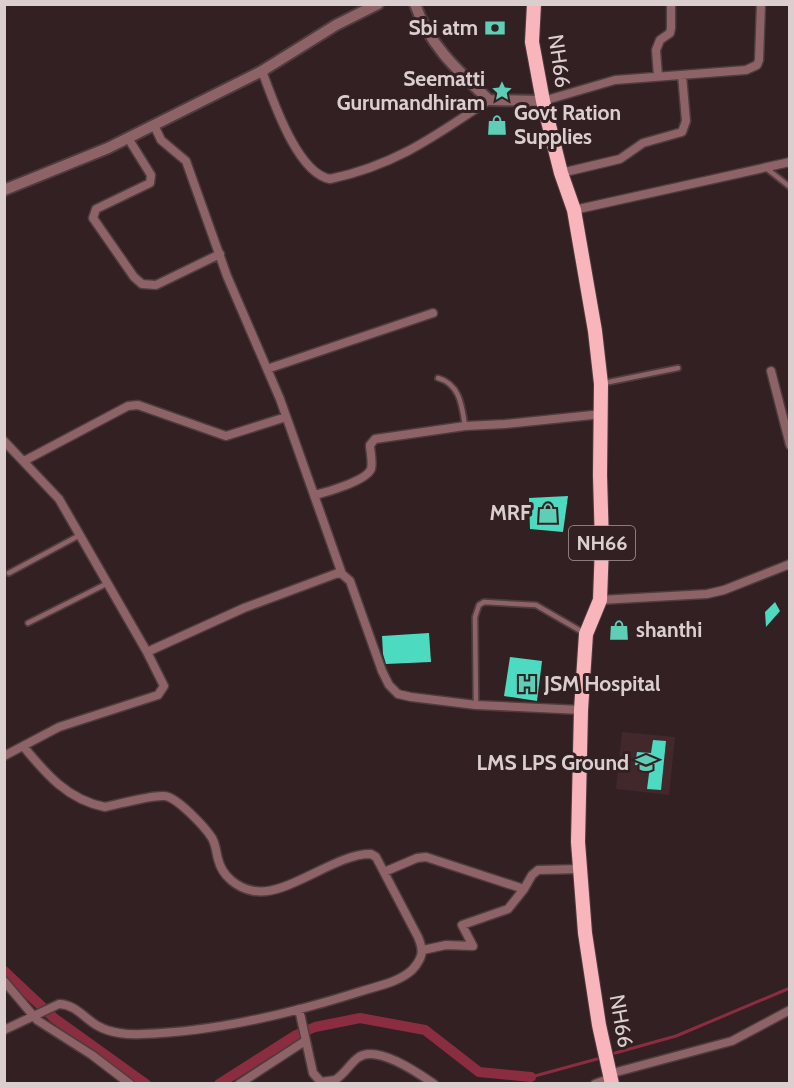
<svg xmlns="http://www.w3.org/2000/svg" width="794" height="1088" font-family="Cabin,sans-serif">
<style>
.built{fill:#42282b}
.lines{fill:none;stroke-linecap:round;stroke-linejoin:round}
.stream{stroke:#8a2d41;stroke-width:3}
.canal{stroke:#8a2d41;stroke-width:10}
.building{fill:#4cdac0}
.service-casing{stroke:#4e3c3e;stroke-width:8}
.minor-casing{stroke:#4e3c3e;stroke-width:11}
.tertiary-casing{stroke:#4e3c3e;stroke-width:14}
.trunk-casing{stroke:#4e3c3e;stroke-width:16}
.service{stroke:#8e6368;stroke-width:4.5}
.minor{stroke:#8e6368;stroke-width:8}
.tertiary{stroke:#8e6368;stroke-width:10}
.trunk{stroke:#f8b5bc;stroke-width:14}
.labels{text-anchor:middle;stroke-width:6;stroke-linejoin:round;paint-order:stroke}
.shield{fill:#332022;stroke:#a99a9b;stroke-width:1.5}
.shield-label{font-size:20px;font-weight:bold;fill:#dbcecf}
.poi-label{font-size:21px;font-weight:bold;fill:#dbcecf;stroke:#332022;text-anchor:end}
.street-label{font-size:21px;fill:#dbcecf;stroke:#332022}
</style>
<rect width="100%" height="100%" fill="#332022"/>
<path class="built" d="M 622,732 L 675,737 L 669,795 L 616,789 Z"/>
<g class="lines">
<path class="stream" d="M 615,1053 L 676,1036 L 790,988
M 531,1077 L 597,1059"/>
<path class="canal" d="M 4,971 L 54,1018 L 146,1084
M 219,1084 L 296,1035 L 315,1027 L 360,1018 L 425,1030 L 479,1072 L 531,1077"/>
</g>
<path class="building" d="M 568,496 L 563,532 L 530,529 L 529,498 Z
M 775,602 L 780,611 L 766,627 L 765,612 Z
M 429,633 L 431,662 L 386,664 L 383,654 L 382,636 Z
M 510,657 L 542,661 L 537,701 L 504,696 Z
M 653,740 L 666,741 L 661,790 L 647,789 L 650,766 L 635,765 L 637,752 L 651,753 Z"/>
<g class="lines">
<g class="service-casing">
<path id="service" d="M 766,168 L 790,187
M 438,378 C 460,384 462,406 465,426
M 604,383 L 678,368
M 9,573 L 80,535
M 28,623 L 108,583
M 476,705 L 475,617 L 479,605 L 484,602 L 536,605 L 586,634"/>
</g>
<g class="minor-casing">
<path id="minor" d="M 262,71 C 273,100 297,173 330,179 C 396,165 435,136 489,100
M 658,76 L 656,50 L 660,40 L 670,33 L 671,28 L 671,4
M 543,101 L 615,80 L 746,70 L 757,65 L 759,60 L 761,4
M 154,125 L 161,140 L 186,161 L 227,276 L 280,399 L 342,574
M 128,138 L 151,175 L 150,183 L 96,209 L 93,218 L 134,277 L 142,284 L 156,285 L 220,254
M 561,173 L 620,159 L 643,143 L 682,132 L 686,121 L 682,75
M 574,210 L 790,162
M 267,369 L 433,313
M 771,371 L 790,445
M 4,441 L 59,499 L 147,652
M 24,461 L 128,406 L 138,405 L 226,436 L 286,417
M 315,495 C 327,492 366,481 371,469 C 373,462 370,451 370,445 L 375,439 L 465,426 L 505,424 L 602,414
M 600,600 L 707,594 L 724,590 L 790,564
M 4,756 L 59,727 L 158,695 L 164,686 L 147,652 L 244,608 L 338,573 L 342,574 L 350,581 L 382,671 L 389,685 L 398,694 L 411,697 L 476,705 L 581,710
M 384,872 L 417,858 L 426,857 L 524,889 L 532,875 L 538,870 L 580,869
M 423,950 L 446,945 L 473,946 L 462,925 L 508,909 L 524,889
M 4,981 L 37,1020 L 92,1055 L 130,1084
M 299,1009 L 313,1073 L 321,1082 L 335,1080 C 345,1074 350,1063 359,1057 C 378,1045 418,1073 434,1084
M 4,1030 L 59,1004 C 75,1004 85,1019 98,1026 C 110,1033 128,1035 142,1034 C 215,1032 293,1013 362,991 C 378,986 399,982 412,970 C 423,958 424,951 418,937 L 376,857 L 371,854 C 336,853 287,897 254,891 C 237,888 222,876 218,859 C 216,852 216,845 212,838 C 205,827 176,796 164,796 C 150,795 120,804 105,807 C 68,800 46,774 23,746
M 609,1074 L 732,1041 L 790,1010
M 239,1084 L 305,1041
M 595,1084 L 611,1078"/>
</g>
<g class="tertiary-casing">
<path id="tertiary" d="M 415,4 C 429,45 458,71 489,100 L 543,101
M 4,190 L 108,148 L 262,71 L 336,25 L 378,4"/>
</g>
<g class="trunk-casing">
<path id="trunk" d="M 534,4 L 532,42 L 543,101 L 561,173 L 574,210 L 595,331 L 601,384 L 600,475 L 602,545 L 600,600 L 586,634 L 581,710 L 578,842 L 585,933 L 599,1025 L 612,1084"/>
</g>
<use href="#service" class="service"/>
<use href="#minor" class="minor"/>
<use href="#tertiary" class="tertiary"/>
<use href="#trunk" class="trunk"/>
</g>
<defs>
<g id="bank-bare" transform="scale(1.62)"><path d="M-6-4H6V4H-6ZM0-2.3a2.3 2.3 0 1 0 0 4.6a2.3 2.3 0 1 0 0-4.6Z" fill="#5eceb7" stroke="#332022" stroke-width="2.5" paint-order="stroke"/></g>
<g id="sight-bare" transform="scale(1.62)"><path d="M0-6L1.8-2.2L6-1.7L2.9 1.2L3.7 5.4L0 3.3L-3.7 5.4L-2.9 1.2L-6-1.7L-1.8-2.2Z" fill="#5eceb7" stroke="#332022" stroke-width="2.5" paint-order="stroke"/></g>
<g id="shop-bare" transform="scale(1.62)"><path d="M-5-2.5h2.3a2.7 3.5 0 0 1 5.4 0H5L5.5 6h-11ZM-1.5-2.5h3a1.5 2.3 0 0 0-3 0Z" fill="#5eceb7" stroke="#332022" stroke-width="2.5" paint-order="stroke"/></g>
<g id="hospital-bare" transform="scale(1.62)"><path d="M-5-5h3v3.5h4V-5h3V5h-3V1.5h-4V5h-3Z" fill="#5eceb7" stroke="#332022" stroke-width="2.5" paint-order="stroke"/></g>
<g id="school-bare" transform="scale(1.62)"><path d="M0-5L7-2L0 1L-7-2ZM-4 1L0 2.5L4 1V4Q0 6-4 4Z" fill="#5eceb7" stroke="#332022" stroke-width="2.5" paint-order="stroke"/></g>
</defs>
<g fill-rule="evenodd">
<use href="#bank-bare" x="495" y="28"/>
<use href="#sight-bare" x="502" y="91"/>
<use href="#shop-bare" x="497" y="125"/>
<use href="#shop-bare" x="548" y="513"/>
<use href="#shop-bare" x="619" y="630"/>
<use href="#hospital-bare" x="527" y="684"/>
<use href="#school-bare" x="646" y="763"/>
</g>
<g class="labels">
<rect class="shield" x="569" y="526" width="66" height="34" rx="4.5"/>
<g class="shield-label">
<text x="602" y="550">NH66</text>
</g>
<g class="poi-label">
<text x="478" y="35">Sbi atm</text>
<text x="485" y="86">Seematti<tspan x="485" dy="24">Gurumandhiram</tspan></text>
<text x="514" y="120" text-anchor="start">Govt Ration<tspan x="514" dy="24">Supplies</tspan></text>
<text x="531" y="520">MRF</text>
<text x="636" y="637" text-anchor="start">shanthi</text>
<text x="544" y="691" text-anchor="start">JSM Hospital</text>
<text x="629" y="770">LMS LPS Ground</text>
</g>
<g class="street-label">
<text transform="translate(559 61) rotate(82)" y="7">NH66</text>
<text transform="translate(621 1021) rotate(80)" y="7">NH66</text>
</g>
</g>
<rect width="794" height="1088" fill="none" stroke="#dbcecf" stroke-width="12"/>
</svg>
